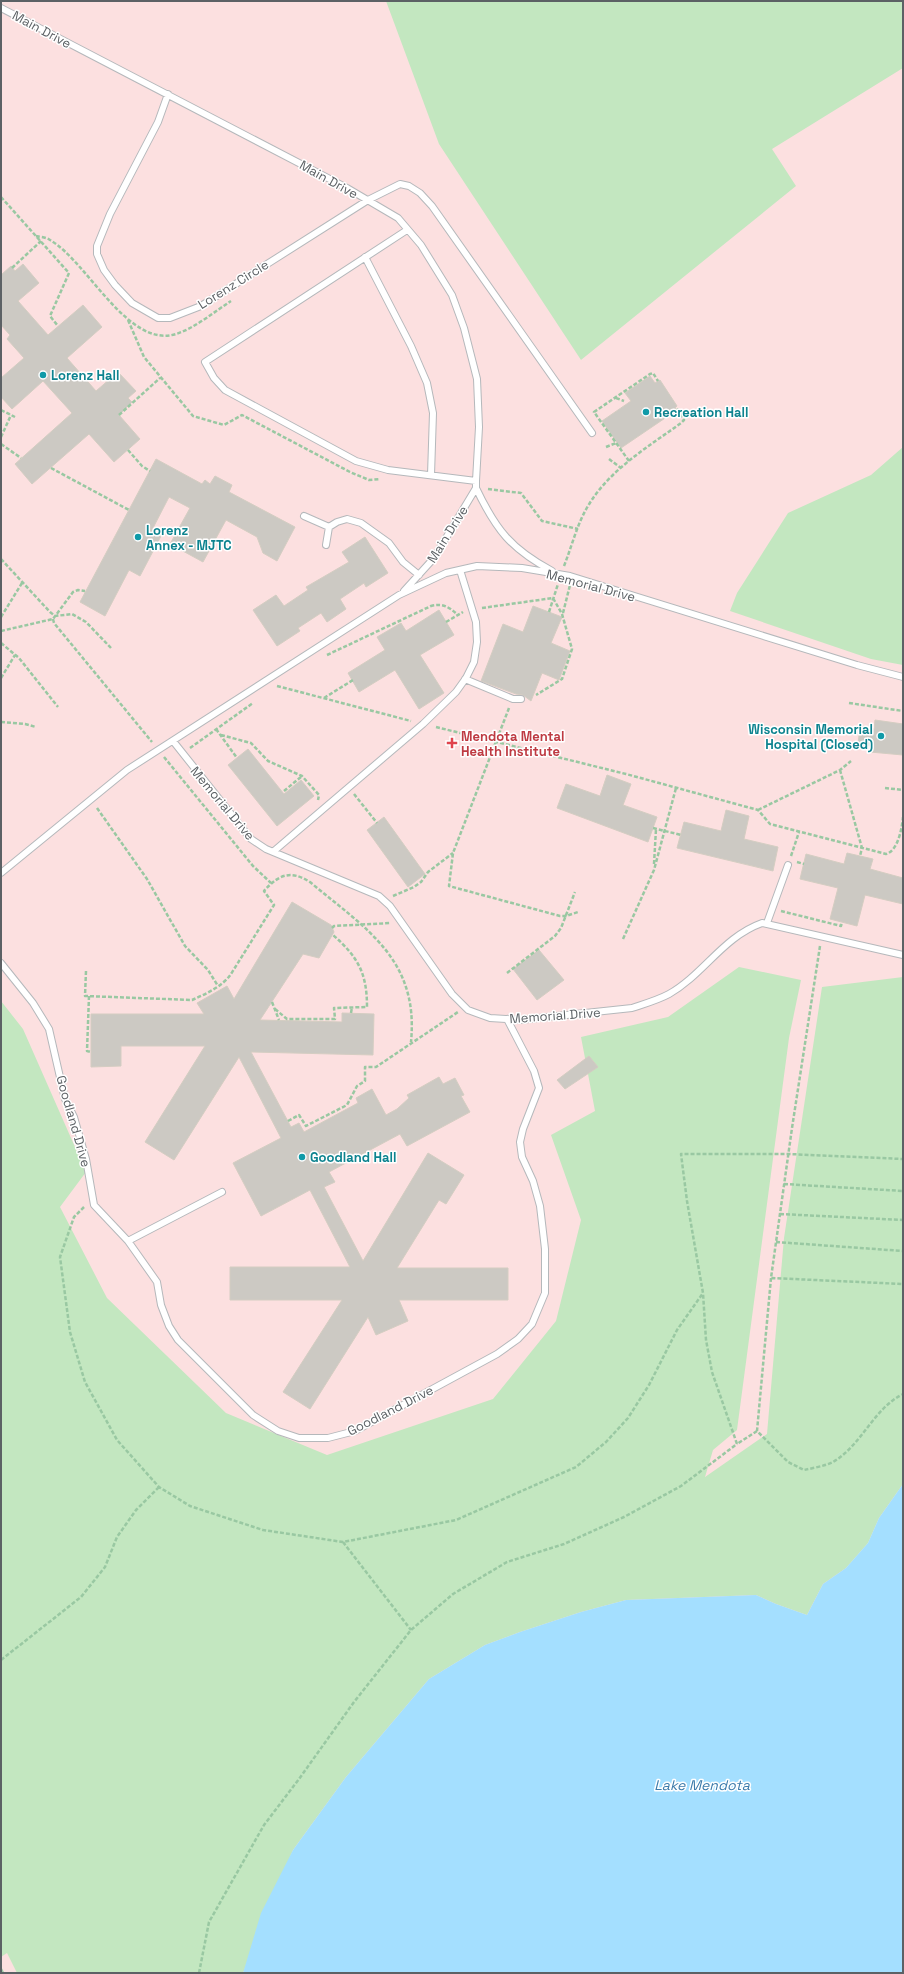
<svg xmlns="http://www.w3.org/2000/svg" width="904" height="1974" font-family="'Space Grotesk',sans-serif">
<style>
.medical{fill:#fce0e0}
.green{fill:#c3e7c0}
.water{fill:#a4dfff}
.building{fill:#ccc9c3;stroke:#d4cdc2}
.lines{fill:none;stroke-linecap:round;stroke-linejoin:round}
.service-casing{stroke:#b5b8bb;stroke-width:8}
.path{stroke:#99c8a2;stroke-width:2.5;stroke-dasharray:4 2;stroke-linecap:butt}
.service{stroke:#fff;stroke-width:6}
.culture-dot{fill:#0f9aa8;stroke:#fff;stroke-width:1.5}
.health-dot{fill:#e0444e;stroke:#fff;stroke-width:1.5}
.labels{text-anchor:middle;stroke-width:3;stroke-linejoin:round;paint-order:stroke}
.street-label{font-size:13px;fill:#5c6165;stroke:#fff}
.culture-label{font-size:13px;font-weight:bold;fill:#0d838f;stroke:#fff;text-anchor:start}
.health-label{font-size:13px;font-weight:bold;fill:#be3a42;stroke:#fff;text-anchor:start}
.water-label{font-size:14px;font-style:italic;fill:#3c7bab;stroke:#fff}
</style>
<rect width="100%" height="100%" fill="#efece4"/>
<path class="medical" d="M 1,1 L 903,1 L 903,1484 L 846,1568 L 807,1615 L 776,1604 L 626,1600 L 581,1612 L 520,1632 L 485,1645 L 429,1679 L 346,1777 L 293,1850 L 243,1973 L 1,1973 Z"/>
<path class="green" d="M 386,1 L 903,1 L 903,68 L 772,149 L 796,186 L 581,360 L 439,144 Z
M 903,447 L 903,665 L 871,659 L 730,611 L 737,593 L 788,513 L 871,475 Z
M 739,967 L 801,980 L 789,1038 L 737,1430 L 713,1450 L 705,1477 L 767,1434 L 784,1238 L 822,987 L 903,977 L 903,1484 L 879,1518 L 868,1543 L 846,1568 L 823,1584 L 807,1615 L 776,1604 L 756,1595 L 626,1600 L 581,1612 L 520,1632 L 485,1645 L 429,1679 L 346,1777 L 293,1850 L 243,1973 L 17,1973 L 7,1953 L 1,1957 L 1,1001 L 23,1029 L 86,1172 L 60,1207 L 107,1298 L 226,1413 L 327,1455 L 493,1399 L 556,1321 L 581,1220 L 551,1135 L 595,1111 L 581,1037 L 668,1017 Z"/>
<path class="water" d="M 903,1484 L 903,1973 L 243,1973 L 261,1913 L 293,1850 L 346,1777 L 429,1679 L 485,1645 L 520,1632 L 581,1612 L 626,1600 L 756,1595 L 776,1604 L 807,1615 L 823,1584 L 846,1568 L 868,1543 L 879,1518 Z"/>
<path class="building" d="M 23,264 L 39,283 L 18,301 L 48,335 L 83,305 L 102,327 L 67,358 L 96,391 L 118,372 L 136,391 L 128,398 L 132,402 L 119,415 L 140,439 L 114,462 L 89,434 L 32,484 L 15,464 L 72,413 L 43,381 L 12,409 L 1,397 L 1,378 L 24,358 L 7,339 L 10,335 L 1,325 L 1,275 L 11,266 L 15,271 Z
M 650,376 L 655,383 L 660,380 L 677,406 L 675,408 L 677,410 L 621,448 L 602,421 L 631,401 L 625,393 Z
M 156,459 L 202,484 L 205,480 L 210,484 L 215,476 L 232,485 L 229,492 L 295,527 L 277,561 L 263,553 L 257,537 L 226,520 L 203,562 L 170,544 L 190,508 L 169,497 L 152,530 L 161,536 L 140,576 L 129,570 L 105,616 L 80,602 Z
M 365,537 L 388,573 L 366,587 L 364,583 L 340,599 L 346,609 L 327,622 L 321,613 L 298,628 L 300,631 L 277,646 L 253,610 L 276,595 L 284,606 L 308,590 L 306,587 L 349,562 L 342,552 Z
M 533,606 L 562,617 L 551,643 L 570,651 L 559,680 L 542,673 L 531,701 L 523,695 L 516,694 L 481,681 L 503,624 L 523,632 Z
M 439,610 L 454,635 L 420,655 L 444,693 L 419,709 L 395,670 L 359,692 L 348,673 L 385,650 L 377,637 L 401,623 L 406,631 Z
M 875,720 L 903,724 L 903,755 L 870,752 L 871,746 L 858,744 L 860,727 L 874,729 Z
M 248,749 L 284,794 L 301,780 L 314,796 L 277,826 L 228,765 Z
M 607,775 L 631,784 L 623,805 L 657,817 L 648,842 L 557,808 L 566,784 L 600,796 Z
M 726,810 L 749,816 L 744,839 L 778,847 L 773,871 L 677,848 L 684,822 L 721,831 Z
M 384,817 L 425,874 L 408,887 L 367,830 Z
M 847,853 L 873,859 L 870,869 L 903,878 L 903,904 L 865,895 L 857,926 L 830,919 L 838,888 L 800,879 L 806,854 L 844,864 Z
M 292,902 L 331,925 L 334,932 L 319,958 L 303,954 L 260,1020 L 342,1022 L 342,1013 L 374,1014 L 373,1055 L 251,1052 L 291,1127 L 299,1123 L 304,1132 L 358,1103 L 356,1098 L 372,1089 L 386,1115 L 397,1109 L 409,1098 L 407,1095 L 439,1077 L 443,1084 L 455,1078 L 464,1095 L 461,1096 L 470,1112 L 407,1146 L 400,1134 L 329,1172 L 335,1182 L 324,1187 L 363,1261 L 428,1153 L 464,1175 L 446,1204 L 439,1200 L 397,1268 L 508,1268 L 508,1300 L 399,1300 L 408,1321 L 376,1335 L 368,1317 L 310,1409 L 283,1392 L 342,1300 L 230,1300 L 230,1267 L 350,1267 L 310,1190 L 261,1216 L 233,1163 L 281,1138 L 239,1057 L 174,1160 L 145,1142 L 205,1046 L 121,1046 L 121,1066 L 91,1067 L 91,1014 L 204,1014 L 197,1003 L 227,986 L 234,999 Z
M 539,950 L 564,980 L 537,1000 L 513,969 Z
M 589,1056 L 598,1067 L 565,1089 L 557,1080 Z"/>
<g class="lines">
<g class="service-casing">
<path id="service" d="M 1,8 L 347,188 L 398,218 L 421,245 L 452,295 L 464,328 L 477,379 L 479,427 L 476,481 L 476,488 L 434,558 L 404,591
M 168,94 L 158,122 L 110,214 L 97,246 L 97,254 L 104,270 L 115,285 L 132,303 L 158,318 L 170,318 L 201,306 L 368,200 L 400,184 L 409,186 L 420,193 L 432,206 L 592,433
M 407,230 L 205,362 L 214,378 L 225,390 L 356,461 L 388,470 L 476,481
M 365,257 L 411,346 L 427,383 L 433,413 L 431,475
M 476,488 C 496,530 511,549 552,571
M 304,516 L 329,527
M 326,545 L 329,527 L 337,522 L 347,519 L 361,523 L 389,543 L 403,562 L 419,575
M 465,679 L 513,699 L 521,699
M 173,741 L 251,839 L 266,849 L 379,896 L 390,906 L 452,994 L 468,1010 L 490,1018 L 520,1020 L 632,1008 C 644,1004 658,1000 669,994 C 704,974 723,937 762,923 L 903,955
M 274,851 L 423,724 L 456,692 L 466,678 L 474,662 L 477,642 L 476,622 L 460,570
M 1,873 L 127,770 L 399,595 L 446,573 L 477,566 L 522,568 L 570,576 L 857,665 L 903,677
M 767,923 L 788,865
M 1,963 L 33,1003 L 49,1029 L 65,1099 L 74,1117 L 86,1159 L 94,1205 L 128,1241 L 157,1282 L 161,1305 L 169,1326 L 178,1340 L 253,1415 L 278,1431 L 299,1438 L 328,1438 L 355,1431 L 497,1354 L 518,1339 L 532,1324 L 545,1293 L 545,1249 L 540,1206 L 533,1181 L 522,1157 L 520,1142 L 523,1129 L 539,1088 L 534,1071 L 507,1019
M 128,1241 L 222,1192"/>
</g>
<path class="path" d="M 1,197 L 69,273 L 50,316 L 58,326
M 36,236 C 40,237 46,237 50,240 C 88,262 128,349 176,334 C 195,328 214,312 231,301
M 12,268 L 41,241
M 128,320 L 144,357 L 193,416 L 224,425 L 242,415 L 350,472 L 369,480 L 380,479
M 616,398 L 624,401
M 1,410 L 15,417
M 119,415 L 160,378
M 1,437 L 11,415
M 1,444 L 21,458
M 606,447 L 616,443
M 128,450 L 142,466 L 150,471
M 609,459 L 621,468
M 629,461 L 594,412 L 650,374 L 653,373 L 658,381
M 51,468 L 129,510
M 488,489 L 521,493 L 542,521 L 578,529
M 1,559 L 50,612 L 55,616 L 72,614 L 86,622 L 111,648
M 564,566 C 572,546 577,524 588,506 C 609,470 648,447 681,423 L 684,420 L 676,407
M 482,608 L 553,598 L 562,614 L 572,649 L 562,679 L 536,695
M 549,612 L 558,584
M 563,613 L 570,585
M 1,617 L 22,583
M 53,619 L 54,623 L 152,742
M 446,622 L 463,612
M 1,631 L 53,619 L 73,592 L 78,590 L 85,591
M 1,643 L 19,658 L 58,707
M 327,655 L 431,606 C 443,603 449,607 458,615
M 1,678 L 15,655
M 277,686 L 411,721
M 324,698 L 353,680
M 849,703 L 903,711
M 509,708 L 453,853 L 449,886 L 560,916 L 566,916 L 578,912
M 1,722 L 25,724 L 36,727
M 436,727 L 626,774 L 758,810 L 770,824 L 886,854 C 898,851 902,828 903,817
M 216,729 L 237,758
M 221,735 L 251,743 L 268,761 L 302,776 L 319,795 L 318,800
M 190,748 L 253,703
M 164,757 L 253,866 L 271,883
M 840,770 L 862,848 L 860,856
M 885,788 L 903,790
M 284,791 L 302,776
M 354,794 L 377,823
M 97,808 L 147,879 L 185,946 L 208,970 L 218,986
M 758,810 L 840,770 L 851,761
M 653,828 L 681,835
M 791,856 L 799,832
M 797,862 L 804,864
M 654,864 L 656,829
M 393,896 L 414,887 L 421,882 L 428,872 L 453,853
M 781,911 L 841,926 L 842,922
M 332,928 L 334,926 L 391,923
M 623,939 L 654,870 L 676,788
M 820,946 L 792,1128 L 771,1278 L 903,1284
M 86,971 L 85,996 L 192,1000 C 206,994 223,986 231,974 L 274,905 L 264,891 C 279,874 291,870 310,882 C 366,929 419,959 411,1042
M 507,973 L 555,936 L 561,928 L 575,892
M 89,996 L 87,1051 L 91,1052
M 272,1002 L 279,1020
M 275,1009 L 287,1019 L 335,1019 L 334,1008 L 367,1007 C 367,973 358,957 333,935
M 351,1013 L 352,1007
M 288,1121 L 299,1115 L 306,1126 L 347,1105 L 357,1086 L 365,1081 L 365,1067 L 376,1067 L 458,1012
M 784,1184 L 903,1191
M 84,1207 L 74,1217 L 60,1257 L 70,1332 L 85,1382 L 117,1440 L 159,1487 L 190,1506 L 263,1530 L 343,1542 L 456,1520 L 576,1467 L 606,1442 L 628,1418 L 649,1385 L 677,1330 L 703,1293
M 780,1214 L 903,1220
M 776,1242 L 903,1251
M 771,1278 L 757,1431 L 788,1462 L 804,1470 C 813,1468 825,1466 833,1462 C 862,1445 873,1409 903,1394
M 757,1431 L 737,1444 L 712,1372 L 706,1340 L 703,1293 L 687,1201 L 681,1154 L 788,1154 L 903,1159
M 343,1542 L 411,1630
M 1,1660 L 81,1597 L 105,1567 L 117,1537 L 136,1510 L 159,1487
M 1,1969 L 3,1973
M 199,1973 L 209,1922 L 264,1825 L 299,1779 L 354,1702 L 411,1630 L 453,1594 L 507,1562 L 564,1544 L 624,1517 L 681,1486 L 737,1444"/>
<use href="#service" class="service"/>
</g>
<g class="culture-dot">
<circle cx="43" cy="375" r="4"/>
<circle cx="646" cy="412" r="4"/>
<circle cx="138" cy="537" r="4"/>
<circle cx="881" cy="736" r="4"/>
<circle cx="302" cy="1157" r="4"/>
</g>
<path class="health-dot" d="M450 737h4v4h4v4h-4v4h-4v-4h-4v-4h4z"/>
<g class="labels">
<g class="street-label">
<text transform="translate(42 29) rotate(28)" y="5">Main Drive</text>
<text transform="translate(329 179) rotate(29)" y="5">Main Drive</text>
<text transform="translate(233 284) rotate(-32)" y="5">Lorenz Circle</text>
<text transform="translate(447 534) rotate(-58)" y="5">Main Drive</text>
<text transform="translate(591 585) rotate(15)" y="5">Memorial Drive</text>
<text transform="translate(223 803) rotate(50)" y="5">Memorial Drive</text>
<text transform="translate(555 1015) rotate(-4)" y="5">Memorial Drive</text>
<text transform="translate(74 1121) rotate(74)" y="5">Goodland Drive</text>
<text transform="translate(390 1410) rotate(-27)" y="5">Goodland Drive</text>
</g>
<g class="culture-label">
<text x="51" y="380">Lorenz Hall</text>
<text x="654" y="417">Recreation Hall</text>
<text x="146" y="535">Lorenz<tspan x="146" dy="15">Annex - MJTC</tspan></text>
<text x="873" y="734" text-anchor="end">Wisconsin Memorial<tspan x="873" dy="15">Hospital (Closed)</tspan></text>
<text x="310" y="1162">Goodland Hall</text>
</g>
<g class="health-label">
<text x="461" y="741">Mendota Mental<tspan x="461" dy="15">Health Institute</tspan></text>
</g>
<g class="water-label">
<text x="702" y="1790">Lake Mendota</text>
</g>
</g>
<rect width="904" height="1974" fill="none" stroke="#5c6165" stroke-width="4"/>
</svg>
